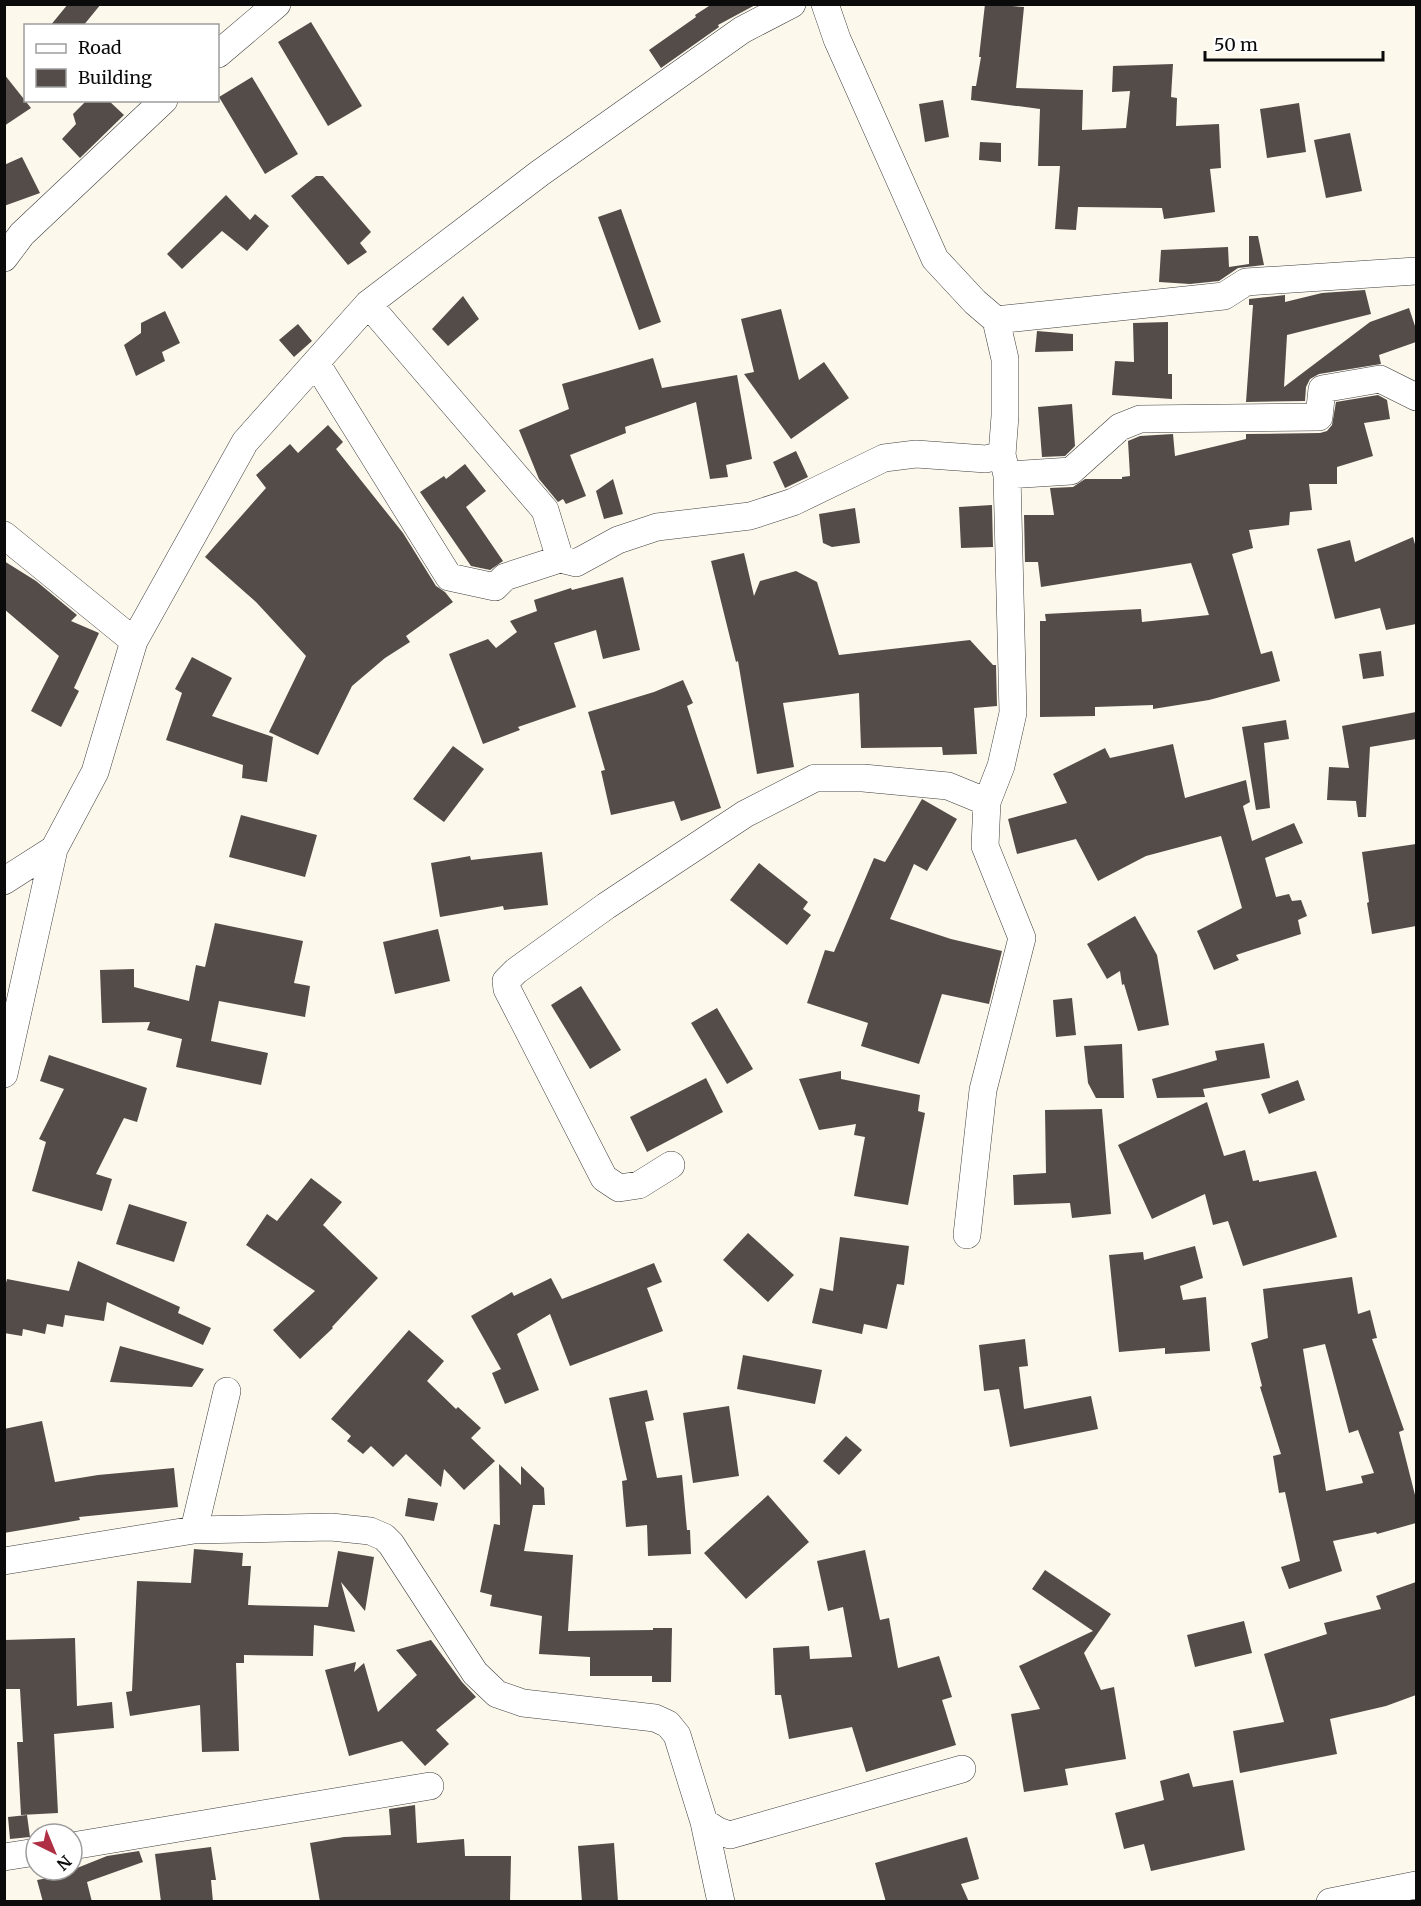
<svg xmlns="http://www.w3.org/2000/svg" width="1421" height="1906" font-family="Merriweather,serif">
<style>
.building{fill:#534c49;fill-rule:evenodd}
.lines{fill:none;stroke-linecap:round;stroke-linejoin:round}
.street-casing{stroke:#3e3e3e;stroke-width:28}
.street{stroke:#fff;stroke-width:27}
</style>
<rect width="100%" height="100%" fill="#fdf8ec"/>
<path class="building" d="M 68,4 L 101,4 L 83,26 L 50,26 Z
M 712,4 L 757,4 L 718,25 L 719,27 L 661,68 L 649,50 L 696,17 L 695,15 Z
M 985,4 L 1024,7 L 1016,88 L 1083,90 L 1082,130 L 1126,128 L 1130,91 L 1112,92 L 1113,66 L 1173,64 L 1171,97 L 1177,98 L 1176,126 L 1219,124 L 1221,168 L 1210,169 L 1215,212 L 1164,219 L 1162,208 L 1078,207 L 1076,230 L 1055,229 L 1060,166 L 1038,166 L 1040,109 L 971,100 L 972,86 L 976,86 L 981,57 L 979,57 Z
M 311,22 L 362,106 L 328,126 L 278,42 Z
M 4,74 L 31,108 L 4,126 Z
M 252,77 L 298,154 L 265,174 L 219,97 Z
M 87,100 L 108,100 L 124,115 L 80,158 L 62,139 L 76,124 L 73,114 Z
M 943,100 L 949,137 L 925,142 L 919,104 Z
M 1299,103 L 1306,152 L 1267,158 L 1260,109 Z
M 1350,133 L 1362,191 L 1326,198 L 1314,140 Z
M 980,142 L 1001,143 L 1001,162 L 979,160 Z
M 22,157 L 40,193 L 4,206 L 4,165 Z
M 316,176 L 323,176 L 371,232 L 360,243 L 367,252 L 348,265 L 291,196 Z
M 226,195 L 250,220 L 255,214 L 269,226 L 247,251 L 222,231 L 182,269 L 167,254 Z
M 621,209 L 661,322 L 639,330 L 598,217 Z
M 1249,236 L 1258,236 L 1264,265 L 1238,268 L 1219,281 L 1190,284 L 1159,282 L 1161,250 L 1228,247 L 1229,267 L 1249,264 Z
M 1365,290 L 1371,314 L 1287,335 L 1284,387 L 1370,322 L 1409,308 L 1416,329 L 1416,342 L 1379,355 L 1381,364 L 1319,374 L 1310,379 L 1306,387 L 1305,401 L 1246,402 L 1253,305 L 1249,305 L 1249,299 L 1285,295 L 1285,302 L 1322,293 Z
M 463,296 L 479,319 L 448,346 L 432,329 Z
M 781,309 L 799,380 L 824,362 L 849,398 L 791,439 L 744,374 L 754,372 L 741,319 Z
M 165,311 L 180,343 L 162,352 L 165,361 L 136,376 L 124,345 L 141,333 L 141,323 Z
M 1168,322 L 1168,374 L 1172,374 L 1172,399 L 1112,395 L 1115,361 L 1134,362 L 1133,323 Z
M 298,324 L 312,341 L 294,357 L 279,340 Z
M 1037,331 L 1073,334 L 1073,351 L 1035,352 Z
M 653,358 L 662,388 L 737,375 L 752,459 L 726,465 L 728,477 L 710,479 L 696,402 L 625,427 L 626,433 L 570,455 L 586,496 L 566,504 L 563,499 L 558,502 L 539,479 L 519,430 L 569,409 L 562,384 Z
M 1378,395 L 1387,400 L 1390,419 L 1364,423 L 1373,456 L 1337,467 L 1337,484 L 1309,484 L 1312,510 L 1290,512 L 1289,525 L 1249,530 L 1253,548 L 1232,554 L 1261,654 L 1272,651 L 1280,681 L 1209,700 L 1153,709 L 1153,705 L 1095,707 L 1095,716 L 1040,717 L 1040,621 L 1046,621 L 1045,614 L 1141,609 L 1142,622 L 1209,615 L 1191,563 L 1041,587 L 1038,562 L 1025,562 L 1024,515 L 1054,515 L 1050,488 L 1073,487 L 1085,479 L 1122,479 L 1122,477 L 1130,476 L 1128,441 L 1140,436 L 1173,434 L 1175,456 L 1246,439 L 1246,434 L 1320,433 L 1327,431 L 1332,425 L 1336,402 Z
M 1072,404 L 1075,446 L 1065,456 L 1042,457 L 1038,407 Z
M 328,425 L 343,442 L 336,449 L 403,533 L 436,586 L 445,592 L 453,602 L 406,636 L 410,642 L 385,658 L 352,686 L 318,755 L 269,732 L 306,656 L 256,602 L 205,557 L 266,488 L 256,475 L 290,444 L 298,453 Z
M 796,451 L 808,477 L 785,488 L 773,462 Z
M 465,464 L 486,491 L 466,507 L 503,561 L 490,570 L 471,566 L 420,492 L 444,476 L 446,479 Z
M 613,479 L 623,514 L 604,519 L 596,491 Z
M 992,505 L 993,547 L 961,548 L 959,507 Z
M 855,508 L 860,543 L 832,547 L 823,543 L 819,514 Z
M 1413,537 L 1416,548 L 1416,624 L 1386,630 L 1380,608 L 1335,619 L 1317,549 L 1350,540 L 1355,562 Z
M 744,553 L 754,596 L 760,581 L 796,571 L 817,582 L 839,655 L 970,640 L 993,665 L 996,665 L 997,706 L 974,708 L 977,754 L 943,755 L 942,747 L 861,748 L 859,693 L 783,703 L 794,767 L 757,774 L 738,661 L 736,662 L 711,561 Z
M 4,561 L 36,581 L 77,615 L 71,621 L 99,633 L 74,688 L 79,691 L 61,727 L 31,711 L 59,656 L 4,609 Z
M 623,577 L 640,650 L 603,659 L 596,630 L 554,643 L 576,707 L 518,727 L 520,730 L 483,744 L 449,654 L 488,639 L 496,648 L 517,632 L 510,621 L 537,611 L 534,600 L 571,588 L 572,590 Z
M 1381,651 L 1384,676 L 1363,679 L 1359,654 Z
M 192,657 L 232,678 L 212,716 L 273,737 L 267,782 L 242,778 L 243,765 L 166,740 L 182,693 L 175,689 Z
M 683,680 L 693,703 L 687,706 L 721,808 L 681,821 L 674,801 L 611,815 L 601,771 L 605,770 L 588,712 L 654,692 Z
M 1416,712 L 1416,739 L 1370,747 L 1366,817 L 1358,817 L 1356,801 L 1327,800 L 1329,767 L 1349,768 L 1342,726 Z
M 1286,720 L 1289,739 L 1264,743 L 1270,808 L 1256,810 L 1242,727 Z
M 1173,744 L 1185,798 L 1246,780 L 1250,802 L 1243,806 L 1252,841 L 1294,823 L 1303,843 L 1265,858 L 1276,897 L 1289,894 L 1292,901 L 1301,900 L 1307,916 L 1298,920 L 1301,934 L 1236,955 L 1239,960 L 1214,970 L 1197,931 L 1242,908 L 1221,836 L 1146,856 L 1098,881 L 1076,839 L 1017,854 L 1008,819 L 1067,803 L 1053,774 L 1105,748 L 1110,758 Z
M 453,746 L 484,769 L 444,822 L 413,799 Z
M 922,799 L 957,819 L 927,871 L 914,864 L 890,919 L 951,939 L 1002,951 L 989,1004 L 942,994 L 919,1064 L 861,1046 L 868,1023 L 807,1003 L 825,950 L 834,952 L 874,858 L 885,862 Z
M 241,815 L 317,835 L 305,877 L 229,857 Z
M 1416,844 L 1416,926 L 1372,934 L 1367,903 L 1369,902 L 1362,852 Z
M 542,852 L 548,905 L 504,910 L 503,906 L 440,917 L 431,863 L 470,856 L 471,860 Z
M 759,863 L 808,902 L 803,909 L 811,915 L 787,945 L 730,900 Z
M 1135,916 L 1157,955 L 1169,1025 L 1138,1031 L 1124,984 L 1122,985 L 1120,971 L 1107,979 L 1087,944 Z
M 215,923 L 303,941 L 294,983 L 310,986 L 305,1017 L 219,1001 L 211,1041 L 268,1053 L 261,1085 L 176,1067 L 182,1039 L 147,1030 L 150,1022 L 102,1023 L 100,970 L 134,969 L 134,987 L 189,1001 L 196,965 L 205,967 Z
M 438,929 L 450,981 L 395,994 L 383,942 Z
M 581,986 L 621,1050 L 590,1069 L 551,1005 Z
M 1072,998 L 1076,1035 L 1056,1037 L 1053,1000 Z
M 717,1008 L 753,1069 L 727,1084 L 691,1023 Z
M 1264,1043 L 1270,1078 L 1203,1089 L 1205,1097 L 1157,1098 L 1152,1079 L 1217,1060 L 1215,1051 Z
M 1122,1044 L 1124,1098 L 1096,1098 L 1088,1083 L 1084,1046 Z
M 49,1055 L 147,1088 L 137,1122 L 124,1118 L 96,1174 L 112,1179 L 102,1211 L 32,1191 L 46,1142 L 39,1139 L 64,1089 L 40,1081 Z
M 841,1071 L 841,1079 L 920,1095 L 918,1111 L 925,1113 L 908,1205 L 854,1196 L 865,1137 L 854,1135 L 856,1124 L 819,1130 L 799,1079 Z
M 706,1078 L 723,1112 L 647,1152 L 630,1117 Z
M 1298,1080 L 1305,1100 L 1269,1114 L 1261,1094 Z
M 1207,1102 L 1224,1156 L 1245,1150 L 1253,1181 L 1259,1180 L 1259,1182 L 1316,1171 L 1337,1237 L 1243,1266 L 1228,1221 L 1213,1225 L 1205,1194 L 1152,1219 L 1118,1145 Z
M 1102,1109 L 1111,1214 L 1072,1218 L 1070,1203 L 1014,1205 L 1013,1175 L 1046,1173 L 1045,1110 Z
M 311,1178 L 342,1202 L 323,1225 L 378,1278 L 332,1327 L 333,1328 L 300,1359 L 273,1330 L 315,1291 L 246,1245 L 267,1214 L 277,1221 Z
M 129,1204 L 187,1222 L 174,1262 L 116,1244 Z
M 748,1233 L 794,1275 L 768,1302 L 723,1260 Z
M 840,1237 L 909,1246 L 904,1285 L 897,1284 L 887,1329 L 864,1324 L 862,1334 L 812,1323 L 820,1288 L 833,1291 Z
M 1195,1246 L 1203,1278 L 1180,1286 L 1183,1300 L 1206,1297 L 1210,1351 L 1165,1354 L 1165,1348 L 1119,1352 L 1109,1255 L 1143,1252 L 1144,1260 Z
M 78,1261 L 180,1307 L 178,1313 L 211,1328 L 203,1345 L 107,1302 L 104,1321 L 65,1315 L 63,1327 L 47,1324 L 45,1334 L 23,1329 L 22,1336 L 4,1333 L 4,1290 L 7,1279 L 69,1291 Z
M 654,1263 L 662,1282 L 647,1288 L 663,1331 L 570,1366 L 550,1314 L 517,1334 L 539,1390 L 505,1404 L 492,1373 L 501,1369 L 471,1316 L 512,1292 L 514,1296 L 551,1278 L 562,1299 Z
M 1352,1277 L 1358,1314 L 1370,1310 L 1377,1338 L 1372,1339 L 1404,1430 L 1399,1432 L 1416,1499 L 1416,1523 L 1377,1534 L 1376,1532 L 1333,1541 L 1342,1571 L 1289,1589 L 1281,1567 L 1300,1561 L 1285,1492 L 1279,1493 L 1273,1456 L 1281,1454 L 1260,1387 L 1262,1386 L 1251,1343 L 1268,1338 L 1263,1289 ZM 1325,1344 L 1349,1433 L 1358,1430 L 1374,1473 L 1361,1476 L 1363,1483 L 1326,1491 L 1303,1349 Z
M 409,1330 L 444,1361 L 427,1381 L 456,1409 L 458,1407 L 481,1428 L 471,1438 L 495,1461 L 464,1490 L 444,1469 L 441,1487 L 406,1454 L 393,1467 L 371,1446 L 363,1454 L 347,1441 L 351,1436 L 331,1419 Z
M 1025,1339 L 1028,1366 L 1019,1367 L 1024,1409 L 1091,1396 L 1098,1429 L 1010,1447 L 999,1389 L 984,1391 L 979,1345 Z
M 120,1346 L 183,1363 L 204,1369 L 192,1387 L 110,1382 Z
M 743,1355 L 822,1370 L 815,1404 L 737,1389 Z
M 647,1390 L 654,1420 L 645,1422 L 657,1478 L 682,1475 L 687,1530 L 690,1530 L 691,1554 L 648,1556 L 647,1525 L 626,1527 L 622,1481 L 627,1480 L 609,1398 Z
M 729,1406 L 739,1476 L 693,1483 L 683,1413 Z
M 42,1421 L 55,1482 L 98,1475 L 174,1468 L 178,1507 L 79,1517 L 80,1520 L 4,1533 L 4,1429 Z
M 846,1436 L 862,1450 L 839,1475 L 823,1461 Z
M 499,1464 L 521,1485 L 521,1466 L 544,1488 L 545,1505 L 533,1505 L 524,1551 L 573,1555 L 568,1631 L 653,1630 L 653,1628 L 672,1628 L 671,1682 L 652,1682 L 652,1676 L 590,1676 L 590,1657 L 539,1654 L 542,1616 L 490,1606 L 492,1595 L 480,1592 L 494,1524 L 500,1525 Z
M 768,1495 L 809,1542 L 746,1599 L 704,1553 Z
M 408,1498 L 438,1503 L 434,1521 L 405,1516 Z
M 194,1549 L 243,1553 L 242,1566 L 251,1566 L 248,1605 L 328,1607 L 338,1551 L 374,1557 L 365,1611 L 341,1582 L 355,1632 L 314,1625 L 313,1656 L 244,1655 L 244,1663 L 236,1663 L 239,1751 L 202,1752 L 200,1705 L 130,1716 L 126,1692 L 132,1691 L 137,1581 L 191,1583 Z
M 865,1550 L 880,1620 L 889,1618 L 898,1668 L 939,1656 L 952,1697 L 942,1700 L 956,1745 L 866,1772 L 852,1727 L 789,1739 L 781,1695 L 775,1695 L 773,1648 L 809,1646 L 810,1659 L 852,1657 L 843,1607 L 828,1611 L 817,1561 Z
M 1045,1570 L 1111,1614 L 1084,1653 L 1101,1690 L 1114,1687 L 1126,1759 L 1065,1769 L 1068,1785 L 1024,1792 L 1011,1714 L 1040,1709 L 1019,1666 L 1093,1631 L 1032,1589 Z
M 1416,1582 L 1416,1695 L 1386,1706 L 1330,1719 L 1337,1754 L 1240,1773 L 1233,1731 L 1284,1722 L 1264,1654 L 1327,1634 L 1324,1623 L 1381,1609 L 1376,1596 Z
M 1244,1621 L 1252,1653 L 1195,1667 L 1187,1635 Z
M 75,1638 L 77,1706 L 112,1702 L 114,1728 L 54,1734 L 58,1813 L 21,1815 L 17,1742 L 23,1742 L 20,1689 L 4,1689 L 4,1640 Z
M 431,1640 L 462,1682 L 476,1697 L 436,1730 L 449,1744 L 425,1766 L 402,1741 L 349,1756 L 325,1670 L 356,1662 L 354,1672 L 364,1663 L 378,1712 L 417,1675 L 396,1650 Z
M 1189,1773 L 1193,1787 L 1233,1780 L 1245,1850 L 1151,1871 L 1144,1844 L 1124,1849 L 1115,1813 L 1164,1800 L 1160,1781 Z
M 415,1805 L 417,1843 L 464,1839 L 465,1856 L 511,1856 L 510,1902 L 320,1902 L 310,1843 L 344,1837 L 391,1835 L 389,1809 Z
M 27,1815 L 30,1837 L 10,1839 L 8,1817 Z
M 967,1837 L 979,1879 L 961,1884 L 969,1902 L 886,1902 L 875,1863 Z
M 614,1843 L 618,1902 L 582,1902 L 578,1846 Z
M 211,1847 L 216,1880 L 211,1880 L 213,1902 L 161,1902 L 155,1854 Z
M 139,1851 L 143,1862 L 87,1882 L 92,1902 L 43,1902 L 37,1880 L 48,1878 L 47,1870 L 72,1870 L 107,1856 Z"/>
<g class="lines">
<g class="street-casing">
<path id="street" d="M 825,4 L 837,39 L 935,259 L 975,302 L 996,320 L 1005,359 L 1005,416 L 1002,455 L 1007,475 L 1013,713 L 1001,766 L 987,802 L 985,846 L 1022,938 L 983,1090 L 967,1235
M 218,54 L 277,4
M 4,258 L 22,234 L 164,100
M 368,304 L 545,510 L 560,559
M 996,320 L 1224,296 L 1246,282 L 1416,271
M 316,363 L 449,577 L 495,587 L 505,577 L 560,559 L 576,563 L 618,540 L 657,527 L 750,516 L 793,502 L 884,458 L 916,454 L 986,459 L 1002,455
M 1007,475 L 1071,471 L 1120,427 L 1140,419 L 1319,417 L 1322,389 L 1380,379 L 1416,397
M 4,535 L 134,641
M 4,881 L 54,849 L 95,772 L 134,641 L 245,442 L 368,304 L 540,173 L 742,30 L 792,4
M 4,1074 L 54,849
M 671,1165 L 639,1185 L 619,1188 L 604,1178 L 507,989 L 506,981 L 516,971 L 606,906 L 745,814 L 815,778 L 863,778 L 948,786 L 987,802
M 194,1530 L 227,1391
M 4,1561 L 194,1530 L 331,1527 L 370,1531 L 384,1537 L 391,1544 L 475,1673 L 497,1694 L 523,1703 L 655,1718 L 668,1724 L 677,1735 L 704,1822 L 721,1902
M 704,1822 L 718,1831 L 730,1835 L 962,1769
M 72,1846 L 430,1786
M 4,1857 L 36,1852
M 1330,1902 L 1416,1885"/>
</g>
<use href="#street" class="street"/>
</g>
<rect width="1421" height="1906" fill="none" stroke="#0b0b0b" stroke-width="12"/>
<rect x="24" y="24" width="195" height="78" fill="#ffffff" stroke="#9d9d9d" stroke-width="1.5"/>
<rect x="36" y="44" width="30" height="9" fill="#ffffff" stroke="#9d9d9d" stroke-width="1.5"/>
<text x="78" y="54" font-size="18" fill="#0b0b0b">Road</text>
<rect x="36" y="69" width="30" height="18" fill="#534c49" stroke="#9d9d9d" stroke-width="1.5"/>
<text x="78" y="84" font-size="18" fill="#0b0b0b">Building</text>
<g transform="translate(54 1852) rotate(137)"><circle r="28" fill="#ffffff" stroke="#9d9d9d" stroke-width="1.5"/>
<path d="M0-4.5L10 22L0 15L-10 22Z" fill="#af3044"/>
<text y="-9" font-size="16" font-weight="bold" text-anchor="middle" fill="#0b0b0b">N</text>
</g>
<path d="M1205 51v9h178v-9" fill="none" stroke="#0b0b0b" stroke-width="3"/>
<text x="1214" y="51" font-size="18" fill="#0b0b0b" stroke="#ffffff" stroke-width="4.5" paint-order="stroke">50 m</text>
</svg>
